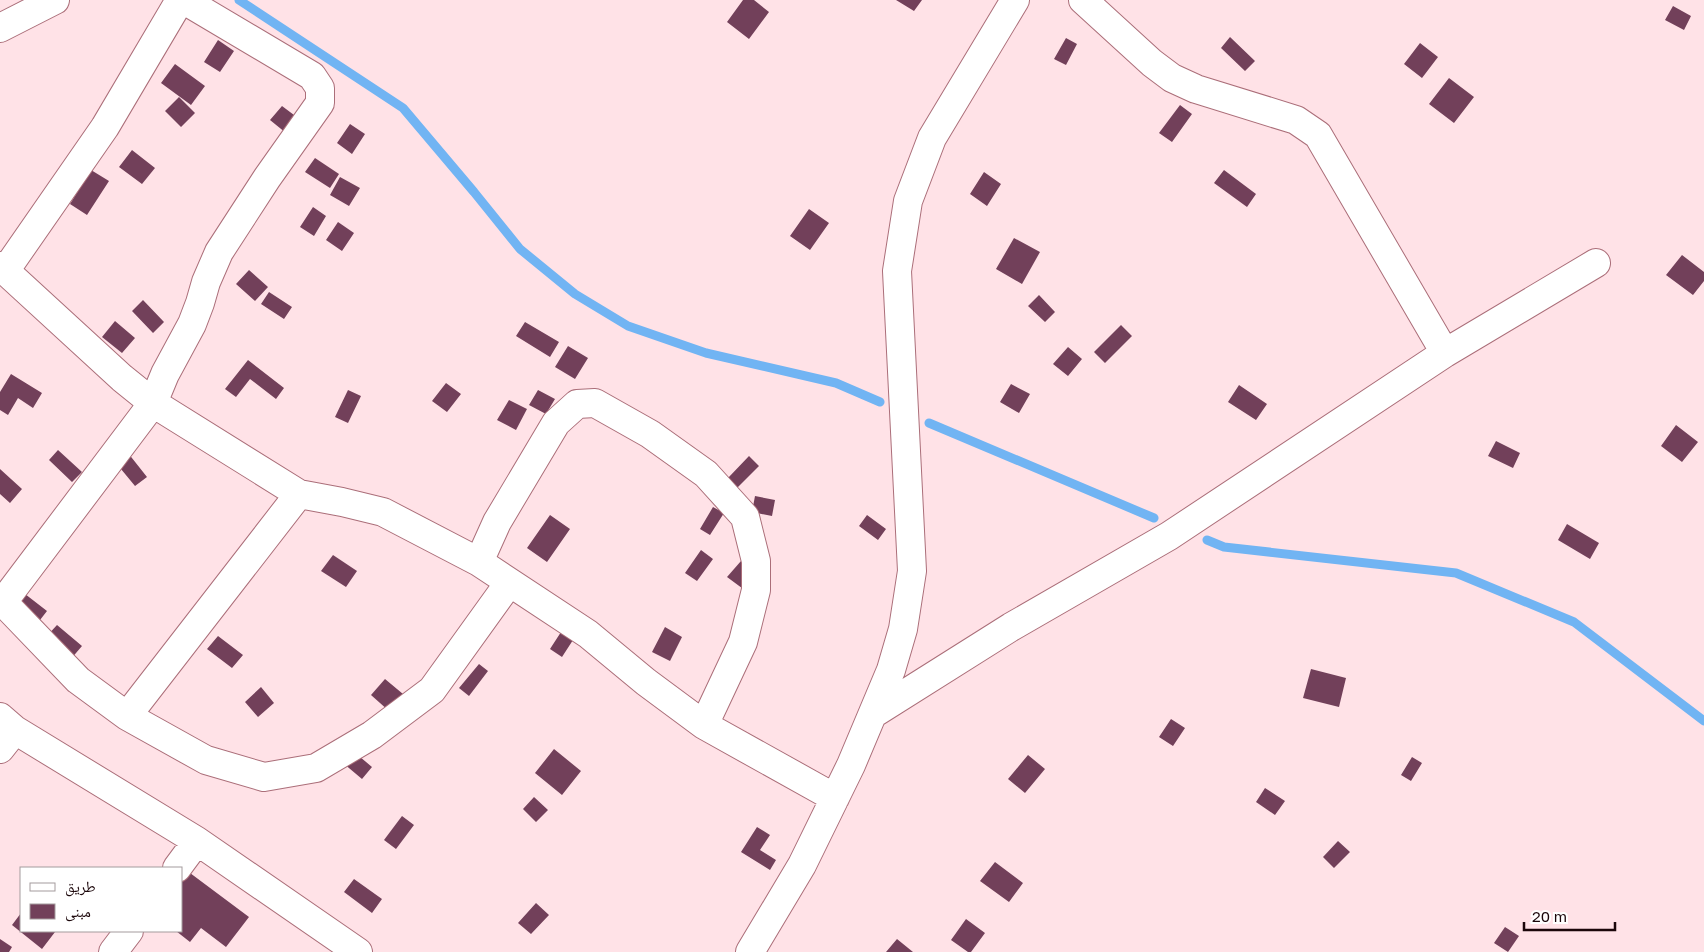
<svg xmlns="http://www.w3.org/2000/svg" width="1704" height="952" font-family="'Golos Text','Noto Naskh Arabic',sans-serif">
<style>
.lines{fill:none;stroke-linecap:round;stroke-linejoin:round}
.stream{stroke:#71b4f3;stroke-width:9}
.building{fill:#72405a}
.minor-casing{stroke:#ab6e79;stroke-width:30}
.minor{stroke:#fff;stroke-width:28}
</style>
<rect width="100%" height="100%" fill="#ffe2e7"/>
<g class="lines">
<path class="stream" d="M 239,0 L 403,108 L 474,192 L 520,249 L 575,294 L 628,326 L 706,353 L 836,383 L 880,402
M 929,423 L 1154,518
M 1207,540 L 1224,547 L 1456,573 L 1574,622 L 1704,721"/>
</g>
<path class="building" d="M 743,0 L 754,0 L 769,12 L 749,39 L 727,22 Z
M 896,0 L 922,0 L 914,11 Z
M 1673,6 L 1691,16 L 1684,30 L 1665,20 Z
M 1230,37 L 1255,61 L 1245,71 L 1221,48 Z
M 1066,38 L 1077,44 L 1066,65 L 1054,59 Z
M 218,40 L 234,51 L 220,72 L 204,62 Z
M 1420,43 L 1438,57 L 1422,78 L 1404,64 Z
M 175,64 L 205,86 L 191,105 L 161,83 Z
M 1449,78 L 1474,97 L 1454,123 L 1429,104 Z
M 179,97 L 195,113 L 181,127 L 165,111 Z
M 1180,105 L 1192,114 L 1172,142 L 1159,133 Z
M 282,106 L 298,118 L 286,133 L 270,120 Z
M 350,124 L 365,134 L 352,154 L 337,143 Z
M 132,150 L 155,168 L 142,184 L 119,167 Z
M 315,158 L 339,174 L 330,188 L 305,172 Z
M 91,170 L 109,181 L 87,215 L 70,204 Z
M 1224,170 L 1256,194 L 1247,207 L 1214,183 Z
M 984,172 L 1001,184 L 987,206 L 970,194 Z
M 340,177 L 360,188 L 349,206 L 330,195 Z
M 313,207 L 326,216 L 314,236 L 300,227 Z
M 809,209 L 829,223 L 810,250 L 790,236 Z
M 338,222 L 354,233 L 342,251 L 326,240 Z
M 1014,238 L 1040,252 L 1022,284 L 996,269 Z
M 1682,255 L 1704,272 L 1704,281 L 1693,295 L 1666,275 Z
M 249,270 L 268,287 L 255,301 L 236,284 Z
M 269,292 L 292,307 L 284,319 L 261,304 Z
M 1039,295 L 1055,312 L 1045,322 L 1028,306 Z
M 143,300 L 164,322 L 153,333 L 132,311 Z
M 115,321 L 135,338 L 122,353 L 102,337 Z
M 525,322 L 559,342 L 550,357 L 516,336 Z
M 1121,325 L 1132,336 L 1105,363 L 1094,352 Z
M 568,346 L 588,358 L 575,379 L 555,367 Z
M 1068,347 L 1082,359 L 1068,376 L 1053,364 Z
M 248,360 L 284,388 L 276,399 L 250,379 L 236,397 L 225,389 Z
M 11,374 L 42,393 L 33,408 L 18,398 L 8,415 L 0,410 L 0,392 Z
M 446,383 L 461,394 L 447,412 L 432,401 Z
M 1011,384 L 1030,394 L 1019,413 L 1000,402 Z
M 1239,385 L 1267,404 L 1256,420 L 1228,402 Z
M 348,390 L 361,396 L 348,423 L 335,417 Z
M 538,390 L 555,399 L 546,414 L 529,405 Z
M 509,400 L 527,409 L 516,430 L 497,420 Z
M 1676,425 L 1698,442 L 1682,462 L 1661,446 Z
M 1496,441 L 1520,453 L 1513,468 L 1488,456 Z
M 58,450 L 82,472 L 72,482 L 49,460 Z
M 128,453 L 147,477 L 135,486 L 116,463 Z
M 749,456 L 759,466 L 737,488 L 728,478 Z
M 0,469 L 22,489 L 10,503 L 0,494 Z
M 755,496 L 775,500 L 772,516 L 752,512 Z
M 713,507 L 724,513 L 710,535 L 700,529 Z
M 550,515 L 570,529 L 547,562 L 527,548 Z
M 867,515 L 886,529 L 878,540 L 859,526 Z
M 1567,524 L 1599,543 L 1590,559 L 1558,540 Z
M 701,550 L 713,559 L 697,581 L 685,573 Z
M 333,555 L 357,571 L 346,587 L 321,571 Z
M 741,561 L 762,578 L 750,594 L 727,577 Z
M 16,587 L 47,611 L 40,620 L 21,606 Z
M 57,625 L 82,646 L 70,660 L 45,638 Z
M 665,627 L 682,637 L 670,661 L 652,652 Z
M 561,632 L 573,640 L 562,657 L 550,649 Z
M 218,636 L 243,655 L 232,668 L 207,649 Z
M 479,664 L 488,671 L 469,696 L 459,688 Z
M 1311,669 L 1346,678 L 1339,707 L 1303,698 Z
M 385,679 L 403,694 L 389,711 L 371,695 Z
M 261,687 L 274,703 L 258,717 L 245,702 Z
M 1171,719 L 1185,728 L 1173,746 L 1159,737 Z
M 554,749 L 581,771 L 562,795 L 535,773 Z
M 353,751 L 372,767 L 362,779 L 343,763 Z
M 1028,755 L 1045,769 L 1025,793 L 1008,779 Z
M 1412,757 L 1422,763 L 1411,781 L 1401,775 Z
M 1265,788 L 1285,801 L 1275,815 L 1256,802 Z
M 534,797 L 548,810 L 536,822 L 523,809 Z
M 402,816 L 414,825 L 396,849 L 384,840 Z
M 757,827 L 770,835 L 760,850 L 776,860 L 770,870 L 741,852 Z
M 1338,841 L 1350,852 L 1334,868 L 1323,857 Z
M 995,862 L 1023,883 L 1009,902 L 980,881 Z
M 186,870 L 249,917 L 226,947 L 201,928 L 190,942 L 176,931 L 181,931 L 181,877 Z
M 354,879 L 382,899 L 372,913 L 344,892 Z
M 536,903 L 549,915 L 531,934 L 518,923 Z
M 21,913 L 21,931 L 53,931 L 55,932 L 42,949 L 12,925 Z
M 966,919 L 985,933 L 971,952 L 968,952 L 951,940 Z
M 1505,927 L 1519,936 L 1508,952 L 1494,943 Z
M 0,939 L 12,947 L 9,952 L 0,952 Z
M 897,939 L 913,952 L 886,952 Z"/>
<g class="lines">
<g class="minor-casing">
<path id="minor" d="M 1083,0 L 1152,63 L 1172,78 L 1196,89 L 1296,120 L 1318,135 L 1445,353
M 0,28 L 55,0
M 0,266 L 122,378 L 153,403 L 299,494 L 342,502 L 383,512 L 479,562 L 588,634 L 646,682 L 704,725 L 835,798
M 5,271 L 105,127 L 180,0
M 479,562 L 497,522 L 556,423 L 577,404 L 595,403 L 650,434 L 706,474 L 745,517 L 756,561 L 756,590 L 743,642 L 704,725
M 0,599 L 78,680 L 127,716 L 206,760 L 264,777 L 316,768 L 372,735 L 432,690 L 509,583
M 3,602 L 153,403 L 165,374 L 192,324 L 200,303 L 206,282 L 219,252 L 267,178 L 320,103 L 320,88 L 312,76 L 184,0
M 873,714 L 1011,627 L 1169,536 L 1445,353 L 1596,263
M 127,716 L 299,494
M 0,717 L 15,730 L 197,841 L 358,952
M 0,749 L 15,730
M 177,868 L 197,841
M 113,952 L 129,931
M 750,952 L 802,865 L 851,765 L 891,670 L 903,629 L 912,571 L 897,271 L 908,201 L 932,138 L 1015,0"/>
</g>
<use href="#minor" class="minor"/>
</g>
<rect x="20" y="867" width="162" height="65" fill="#ffffff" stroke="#a49b9d"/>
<rect x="30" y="883" width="25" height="8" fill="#ffffff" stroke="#a49b9d"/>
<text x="65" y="892" font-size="15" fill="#1b060a">طريق</text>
<rect x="30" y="904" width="25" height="15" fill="#72405a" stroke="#a49b9d"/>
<text x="65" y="917" font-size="15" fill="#1b060a">مبنى</text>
<path d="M1524 922v8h91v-8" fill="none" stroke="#1b060a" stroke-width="2.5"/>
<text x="1532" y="922" font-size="15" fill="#1b060a" stroke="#ffffff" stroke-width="4" paint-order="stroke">20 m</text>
</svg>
